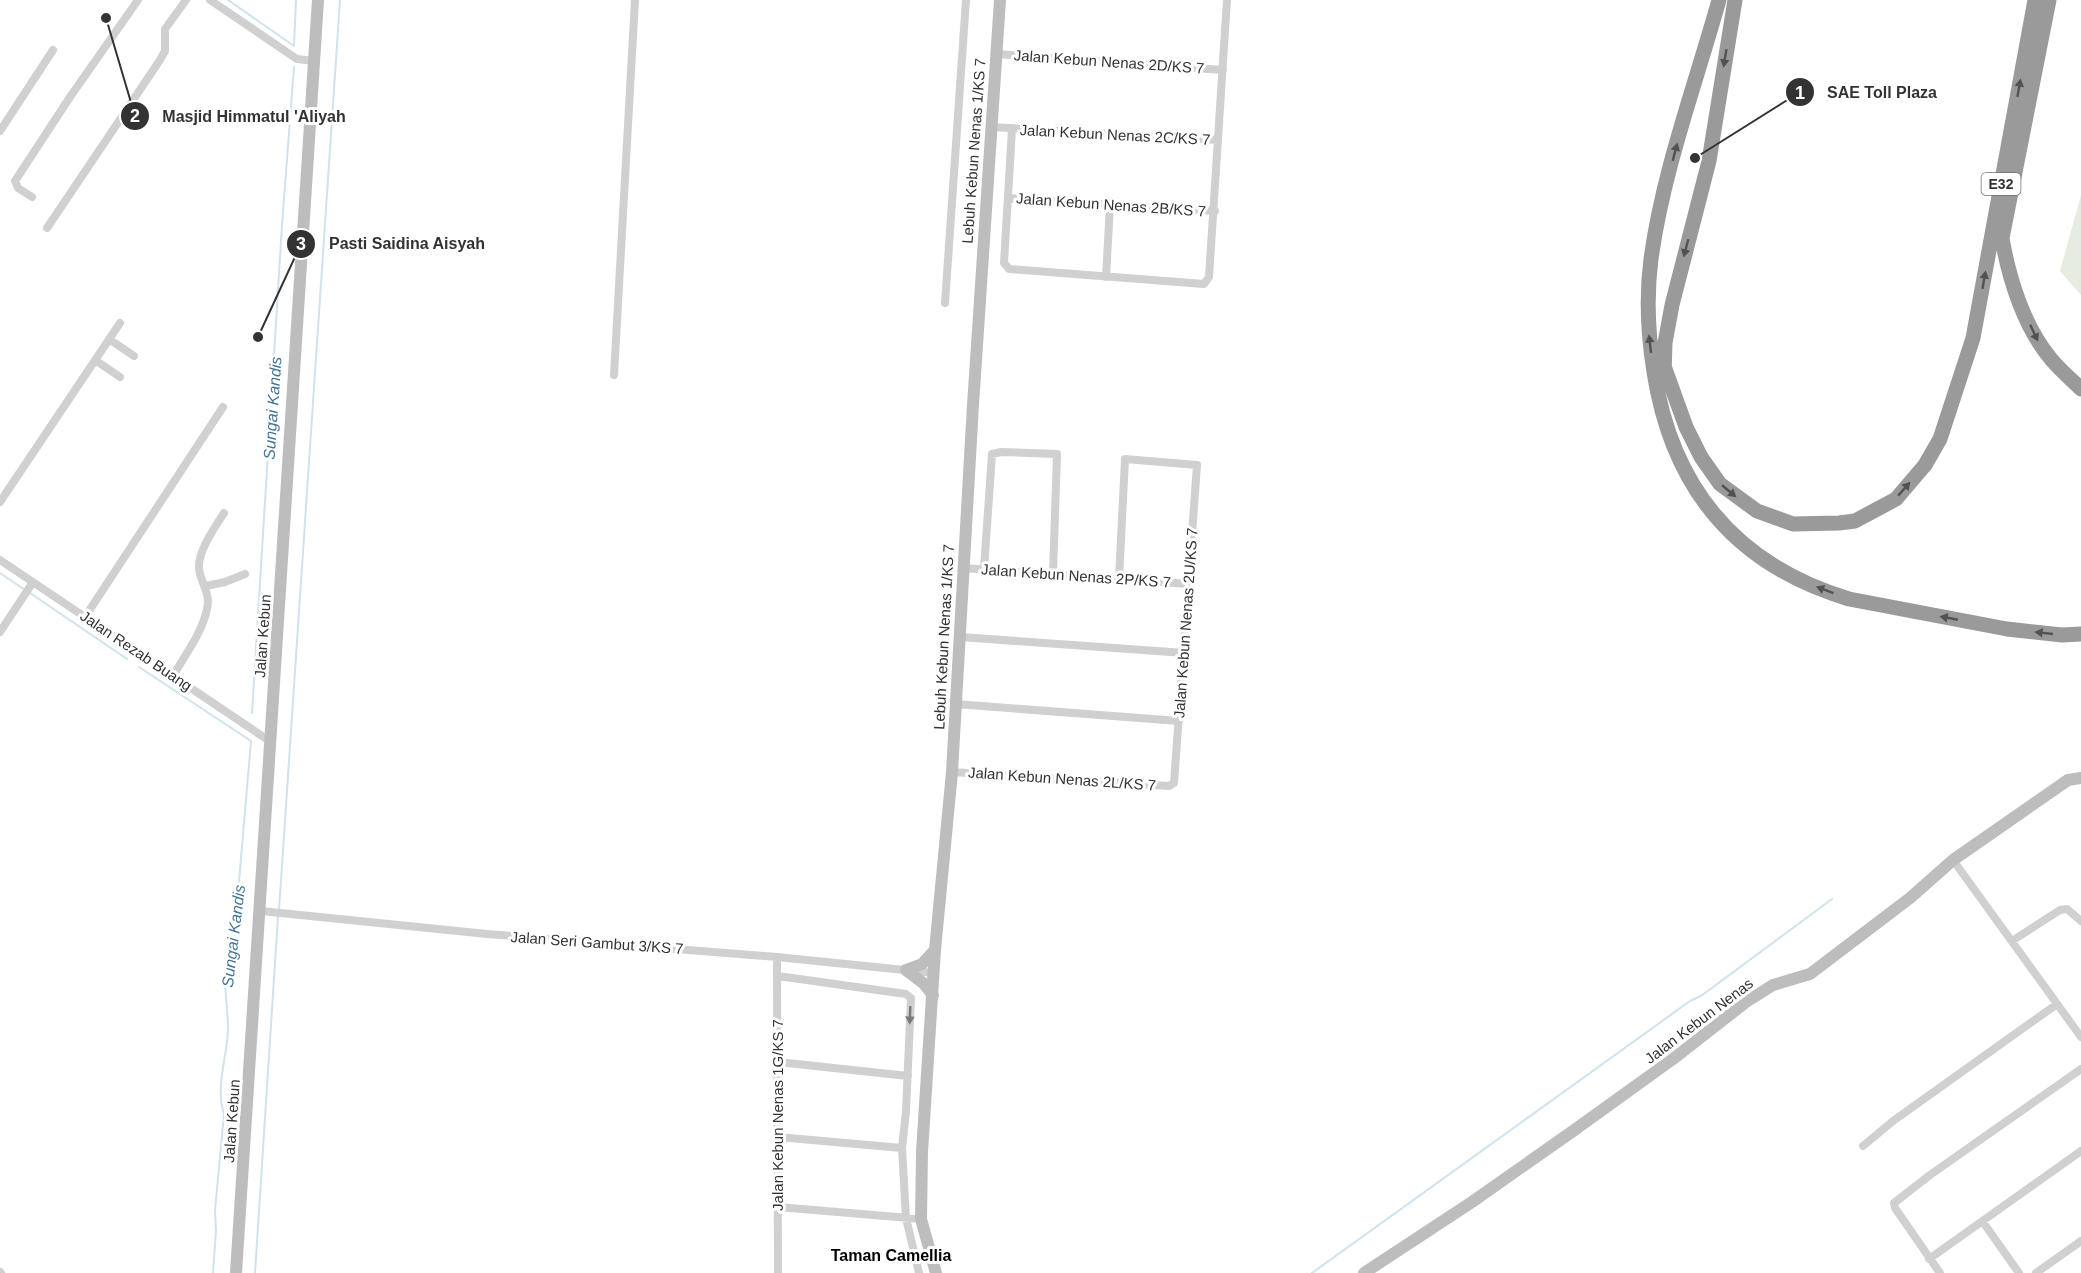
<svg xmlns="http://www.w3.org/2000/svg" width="2081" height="1273" font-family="Arial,sans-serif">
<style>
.green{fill:#e6ecdf}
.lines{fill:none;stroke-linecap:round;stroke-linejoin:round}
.stream{stroke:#cfe2ee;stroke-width:2}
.street{stroke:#d0d0d0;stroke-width:8}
.secondary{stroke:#bdbdbd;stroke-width:12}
.highway{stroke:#9a9a9a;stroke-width:15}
.oneway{fill:#525252}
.oneway2{fill:#7a7a7a}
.labels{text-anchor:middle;stroke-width:6;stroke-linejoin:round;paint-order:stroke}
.shield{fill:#fff;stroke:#707070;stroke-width:1.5}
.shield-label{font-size:14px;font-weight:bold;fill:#333}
.street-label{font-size:15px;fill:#333;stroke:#fff}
.water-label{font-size:16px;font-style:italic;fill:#3f7597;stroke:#fff}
.neighbourhood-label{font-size:16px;font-weight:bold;fill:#000;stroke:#fff}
.leader{fill:none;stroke:#333;stroke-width:2}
.callout-dot{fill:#333;stroke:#fff;stroke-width:2}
.mark-label{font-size:18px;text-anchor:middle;font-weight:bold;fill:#fff}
.callout-label{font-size:16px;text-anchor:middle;font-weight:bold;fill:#333;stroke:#fff;stroke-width:6;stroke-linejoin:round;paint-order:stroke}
</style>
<rect width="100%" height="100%" fill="#fff"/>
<path class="green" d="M 2081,195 L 2081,295 L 2060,271 Z"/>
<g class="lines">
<path class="stream" d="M 228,0 L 294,46
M 294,46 L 296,0
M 0,573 L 25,590
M 30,593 L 127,659
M 139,667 L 251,741 L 231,976 L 225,983 C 226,999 228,1015 228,1030 C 227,1058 215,1087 224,1114 L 215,1210 L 216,1231 L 213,1273
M 252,713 L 282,225 L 294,67
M 279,910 L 340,0
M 255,1273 L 278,916
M 1312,1273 L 1690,1001 L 1701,996 L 1832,899"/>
<path class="street" d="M 210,0 L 297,59 L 315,61
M 996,54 L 1223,70
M 991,127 L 1218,140
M 1012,129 L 1004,263 L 1009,269 L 1204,284 L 1209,277 L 1227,0
M 0,131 L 53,50
M 32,197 L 18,188 L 15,181 L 70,97 L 138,0
M 1008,198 L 1215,211
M 47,228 L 160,60 L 165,51 L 165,29 L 186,0
M 1106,277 L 1110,205
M 945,303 L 966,0
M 109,339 L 134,356
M 95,360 L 120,377
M 614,375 L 635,0
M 0,502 L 120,323
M 0,560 L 271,742
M 963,568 L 1189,584
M 984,569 L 992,454 L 1001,452 L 1057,454 L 1053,574
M 206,586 L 225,582 L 245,574
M 85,617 L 223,407
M 0,632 L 33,582
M 960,637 L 1185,653
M 173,676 C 185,655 202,633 207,609 C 211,593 200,582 199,568 C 198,551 215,527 224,513
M 955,704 L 1179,721
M 952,772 L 1169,786 L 1174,783 L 1197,465 L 1125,459 L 1119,579
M 1953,860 L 2081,1037
M 261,911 L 487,934 L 777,957 L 934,973
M 2012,941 L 2060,910 L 2067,909 L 2081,921
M 777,957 L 778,1273
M 778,976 L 906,994 L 911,998 L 906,1111 L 902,1148 L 906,1218 L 919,1273
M 778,1062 L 908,1076
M 778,1137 L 902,1148
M 1863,1146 L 1893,1121 L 2057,1004
M 778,1207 L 921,1219
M 1983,1222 L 2019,1273
M 1929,1259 L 2081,1151
M 0,1272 L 1,1273
M 1940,1273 L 1895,1208 L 1894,1203 L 1930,1175 L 2081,1069
M 2036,1273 L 2081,1241"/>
<path class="secondary" d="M 906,970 L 923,983 L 933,995
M 906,970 L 922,964 L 935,950
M 236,1273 L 318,0
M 936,1273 L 921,1219 L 922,1152 L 935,950 L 952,772 L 973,405 L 1000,0
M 1364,1273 L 1472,1202 L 1573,1131 L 1673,1059 L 1746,1002 L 1773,985 L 1810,974 L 1910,898 L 1953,860 L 2068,780 L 2081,778"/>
<path class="highway" d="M 1719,0 C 1695,86 1663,171 1651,259 C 1646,297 1648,335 1654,372 C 1672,488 1736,565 1849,599 L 2007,629 L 2062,635 L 2081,634
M 2049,0 L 2002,238 C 2009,279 2024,327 2051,359 C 2060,370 2071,379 2081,389
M 1664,366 L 1686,427 L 1701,457 L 1720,484 L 1757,511 L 1793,524 L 1839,523 L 1855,521 L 1896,499 L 1925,465 L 1940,439 L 1973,338 L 2035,0
M 1664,376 L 1665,343 L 1672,305 L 1709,161 L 1735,0"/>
</g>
<defs><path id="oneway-solid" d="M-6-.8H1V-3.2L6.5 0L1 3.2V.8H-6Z" transform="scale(1.5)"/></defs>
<g class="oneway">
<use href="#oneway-solid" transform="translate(1725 58) rotate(99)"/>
<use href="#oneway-solid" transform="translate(2019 88) rotate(-80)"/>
<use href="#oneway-solid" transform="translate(1675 152) rotate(-75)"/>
<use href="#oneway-solid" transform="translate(1686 248) rotate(105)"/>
<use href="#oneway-solid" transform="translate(1984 280) rotate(-80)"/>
<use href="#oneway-solid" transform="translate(2034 333) rotate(65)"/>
<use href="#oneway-solid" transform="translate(1650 344) rotate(-97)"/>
<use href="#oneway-solid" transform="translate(1904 489) rotate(-49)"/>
<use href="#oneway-solid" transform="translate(1729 491) rotate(40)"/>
<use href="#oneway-solid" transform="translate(1825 590) rotate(-159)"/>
<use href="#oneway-solid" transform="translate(1949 618) rotate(-169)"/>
<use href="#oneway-solid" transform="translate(2044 633) rotate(-174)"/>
</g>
<use class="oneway2" href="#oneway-solid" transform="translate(910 1015) rotate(92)"/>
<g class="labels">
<rect class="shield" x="1981.5" y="173" width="39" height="22" rx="4.5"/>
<g class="shield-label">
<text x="2001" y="189">E32</text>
</g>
<g class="street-label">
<text transform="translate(1109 62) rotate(4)" y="5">Jalan Kebun Nenas 2D/KS 7</text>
<text transform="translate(1115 135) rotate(3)" y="5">Jalan Kebun Nenas 2C/KS 7</text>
<text transform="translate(974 151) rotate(-86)" y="5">Lebuh Kebun Nenas 1/KS 7</text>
<text transform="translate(1111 205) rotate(4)" y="5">Jalan Kebun Nenas 2B/KS 7</text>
<text transform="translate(1076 576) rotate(4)" y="5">Jalan Kebun Nenas 2P/KS 7</text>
<text transform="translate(1186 623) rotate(-86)" y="5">Jalan Kebun Nenas 2U/KS 7</text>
<text transform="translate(263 636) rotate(-86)" y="5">Jalan Kebun</text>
<text transform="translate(944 637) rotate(-87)" y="5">Lebuh Kebun Nenas 1/KS 7</text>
<text transform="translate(136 651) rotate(34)" y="5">Jalan Rezab Buang</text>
<text transform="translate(1062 779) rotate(4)" y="5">Jalan Kebun Nenas 2L/KS 7</text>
<text transform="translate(597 943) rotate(4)" y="5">Jalan Seri Gambut 3/KS 7</text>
<text transform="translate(1699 1021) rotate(-37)" y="5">Jalan Kebun Nenas</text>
<text transform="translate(778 1115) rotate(-90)" y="5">Jalan Kebun Nenas 1G/KS 7</text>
<text transform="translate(232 1121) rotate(-86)" y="5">Jalan Kebun</text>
</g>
<g class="water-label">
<text transform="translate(272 408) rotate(-86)" y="6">Sungai Kandis</text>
<text transform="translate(233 936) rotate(-83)" y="6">Sungai Kandis</text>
</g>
<g class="neighbourhood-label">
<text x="891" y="1261">Taman Camellia</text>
</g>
</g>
<path class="leader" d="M1695 158L1800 92M106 18L135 116M258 337L301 244"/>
<g class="callout-dot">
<circle cx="1695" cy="158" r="6"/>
<circle cx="106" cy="18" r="6"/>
<circle cx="258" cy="337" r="6"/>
<circle cx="1800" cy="92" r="15"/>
<circle cx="135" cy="116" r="15"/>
<circle cx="301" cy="244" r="15"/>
</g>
<g class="mark-label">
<text x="1800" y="99">1</text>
<text x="135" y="122">2</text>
<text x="301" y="250">3</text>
</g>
<g class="callout-label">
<text x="1882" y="98">SAE Toll Plaza</text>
<text x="254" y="122">Masjid Himmatul 'Aliyah</text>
<text x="407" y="249">Pasti Saidina Aisyah</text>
</g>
</svg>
